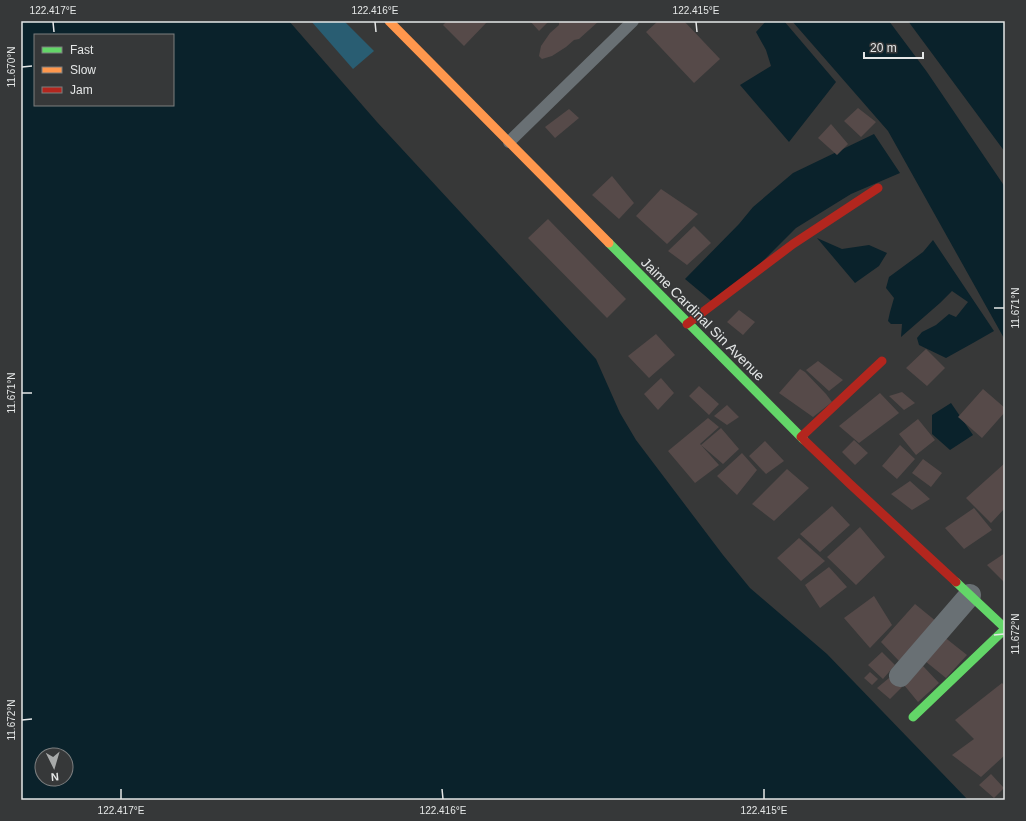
<svg xmlns="http://www.w3.org/2000/svg" width="1026" height="821" font-family="Helvetica,sans-serif">
<style>
.green{fill:#295d72}
.water{fill:#0a222b;fill-rule:evenodd}
.building{fill:#564a49}
.lines{fill:none;stroke-linecap:round;stroke-linejoin:round}
.lane{stroke:#697074;stroke-width:12}
.street{stroke:#697074;stroke-width:22}
.fast{stroke:#63d668;stroke-width:9}
.slow{stroke:#ff974d;stroke-width:9}
.jam{stroke:#b3261e;stroke-width:9}
.ticks{fill:none;stroke:#e5e7e7;stroke-width:1.5}
.labels{text-anchor:middle;stroke-width:3;stroke-linejoin:round;paint-order:stroke}
.street-label{font-size:14px;fill:#e5e7e7;stroke:#363839}
.neatline{fill:none;stroke:#e5e7e7;stroke-width:1.5}
.ticks-label{font-size:10px;text-anchor:middle;fill:#e5e7e7}
</style>
<rect width="100%" height="100%" fill="#373838"/>
<path class="green" d="M 311,21 L 344,21 L 374,51 L 353,69 Z"/>
<path class="water" d="M 21,21 L 289,21 L 377,122 L 596,359 L 620,413 L 636,440 L 723,555 L 750,588 L 827,654 L 968,800 L 21,800 ZM 35,35 L 173,35 L 173,105 L 35,105 ZM 42,755 L 66,755 L 66,779 L 42,779 Z
M 766,21 L 784,21 L 836,82 L 789,142 L 740,85 L 771,66 L 766,50 L 756,32 Z
M 792,21 L 889,21 L 927,72 L 1005,187 L 1005,340 L 888,131 Z
M 908,21 L 1005,21 L 1005,152 Z
M 874,134 L 900,173 L 851,194 L 796,228 L 763,261 L 716,305 L 685,279 L 739,224 L 753,207 L 793,173 Z
M 817,238 L 842,249 L 869,245 L 887,253 L 879,266 L 855,283 Z
M 933,240 L 994,331 L 973,343 L 946,358 L 919,345 L 917,338 L 922,332 L 936,325 L 949,314 L 956,317 L 968,302 L 952,291 L 940,303 L 901,337 L 902,324 L 891,324 L 888,321 L 890,312 L 894,298 L 886,288 L 889,277 L 923,252 Z
M 951,403 L 973,435 L 950,450 L 932,434 L 932,415 Z"/>
<path class="building" d="M 447,21 L 488,21 L 464,46 L 443,25 Z
M 530,21 L 549,21 L 539,31 Z
M 559,21 L 599,21 L 579,39 L 574,40 L 566,47 L 552,56 L 542,59 L 539,56 L 541,46 L 550,33 L 559,25 Z
M 658,21 L 684,21 L 720,59 L 694,83 L 646,32 Z
M 858,108 L 876,122 L 861,137 L 844,121 Z
M 569,109 L 579,118 L 555,138 L 545,127 Z
M 831,124 L 848,144 L 837,155 L 818,138 Z
M 612,176 L 634,203 L 619,219 L 592,195 Z
M 661,189 L 698,214 L 667,244 L 636,216 Z
M 548,219 L 626,299 L 607,318 L 528,238 Z
M 694,226 L 711,243 L 687,265 L 668,251 Z
M 739,310 L 755,322 L 743,335 L 727,322 Z
M 656,334 L 675,355 L 649,378 L 628,356 Z
M 926,349 L 945,368 L 927,386 L 906,368 Z
M 818,361 L 843,380 L 829,391 L 806,370 Z
M 800,369 L 805,372 L 826,394 L 832,402 L 813,417 L 779,393 Z
M 661,378 L 674,393 L 658,410 L 644,394 Z
M 699,386 L 719,404 L 709,415 L 689,396 Z
M 983,389 L 1005,408 L 1005,412 L 982,438 L 958,417 Z
M 902,392 L 915,403 L 904,410 L 889,396 Z
M 880,393 L 899,413 L 859,443 L 839,426 Z
M 727,405 L 739,417 L 727,425 L 714,416 Z
M 708,418 L 719,427 L 700,444 L 701,445 L 721,428 L 739,449 L 723,464 L 701,445 L 719,465 L 695,483 L 668,451 Z
M 918,419 L 935,440 L 916,455 L 899,434 Z
M 854,440 L 868,453 L 855,465 L 842,452 Z
M 765,441 L 784,461 L 766,474 L 749,456 Z
M 900,445 L 915,459 L 897,479 L 882,466 Z
M 742,453 L 757,470 L 737,495 L 717,476 Z
M 923,459 L 942,473 L 931,487 L 912,473 Z
M 1005,463 L 1005,508 L 991,523 L 966,498 Z
M 787,469 L 809,488 L 774,521 L 752,504 Z
M 910,481 L 930,499 L 912,510 L 891,494 Z
M 832,506 L 850,525 L 820,552 L 800,534 Z
M 974,508 L 992,530 L 964,549 L 945,528 Z
M 860,527 L 885,557 L 856,585 L 827,557 Z
M 799,538 L 825,561 L 801,581 L 777,558 Z
M 1005,553 L 1005,583 L 987,565 Z
M 829,567 L 847,587 L 820,608 L 805,585 Z
M 874,596 L 892,625 L 870,648 L 844,618 Z
M 915,604 L 937,622 L 900,662 L 881,642 Z
M 943,636 L 967,655 L 946,678 L 925,661 Z
M 882,652 L 895,665 L 883,679 L 868,665 Z
M 923,666 L 939,683 L 918,702 L 904,685 Z
M 870,672 L 878,679 L 872,685 L 864,678 Z
M 889,678 L 902,687 L 890,699 L 877,688 Z
M 1002,683 L 1005,686 L 1005,755 L 981,777 L 952,755 L 974,739 L 955,720 Z
M 991,774 L 1004,788 L 994,798 L 979,785 Z"/>
<g class="lines">
<path class="lane" d="M 509,142 L 633,21"/>
<path class="street" d="M 900,676 L 970,595"/>
<path class="fast" d="M 609,243 L 804,440
M 956,582 L 1005,628
M 913,717 L 1005,629"/>
<path class="slow" d="M 389,21 L 609,243"/>
<path class="jam" d="M 687,324 L 793,244 L 878,188
M 801,437 L 882,361
M 804,440 L 850,484 L 956,582"/>
</g>
<path class="ticks" d="M 53,22 L 54,32M 375,22 L 376,32M 696,22 L 697,32M 22,67 L 32,66M 994,308 L 1004,308M 22,393 L 32,393M 994,635 L 1004,634M 22,720 L 32,719M 121,789 L 121,799M 442,789 L 443,799M 764,789 L 764,799"/>
<g class="labels">
<g class="street-label">
<text transform="translate(703 319) rotate(45)" y="5">Jaime Cardinal Sin Avenue</text>
</g>
</g>
<rect width="1026" height="821" fill="none" stroke="#363839" stroke-width="44"/>
<rect x="34" y="34" width="140" height="72" fill="#363839" stroke="#7c7e7f"/>
<rect x="42" y="47" width="20" height="6" fill="#63d668" stroke="#7c7e7f"/>
<text x="70" y="54" font-size="12" fill="#e5e7e7">Fast</text>
<rect x="42" y="67" width="20" height="6" fill="#ff974d" stroke="#7c7e7f"/>
<text x="70" y="74" font-size="12" fill="#e5e7e7">Slow</text>
<rect x="42" y="87" width="20" height="6" fill="#b3261e" stroke="#7c7e7f"/>
<text x="70" y="94" font-size="12" fill="#e5e7e7">Jam</text>
<g transform="translate(54 767) rotate(175)"><circle r="19" fill="#363839" stroke="#7c7e7f"/>
<path d="M0-3L7 15L0 10L-7 15Z" fill="#a8aaaa"/>
<text y="-6" font-size="11" font-weight="bold" text-anchor="middle" fill="#e5e7e7">N</text>
</g>
<path d="M864 52v6h59v-6" fill="none" stroke="#e5e7e7" stroke-width="2"/>
<text x="870" y="52" font-size="12" fill="#e5e7e7" stroke="#363839" stroke-width="3" paint-order="stroke">20 m</text>
<rect x="22" y="22" width="982" height="777" class="neatline"/>
<g class="ticks-label">
<text x="53" y="14">122.417°E</text>
<text x="375" y="14">122.416°E</text>
<text x="696" y="14">122.415°E</text>
<text transform="translate(11 67) rotate(-90)" y="4">11.670°N</text>
<text transform="translate(1015 308) rotate(-90)" y="4">11.671°N</text>
<text transform="translate(11 393) rotate(-90)" y="4">11.671°N</text>
<text transform="translate(1015 634) rotate(-90)" y="4">11.672°N</text>
<text transform="translate(11 720) rotate(-90)" y="4">11.672°N</text>
<text x="121" y="814">122.417°E</text>
<text x="443" y="814">122.416°E</text>
<text x="764" y="814">122.415°E</text>
</g>
</svg>
